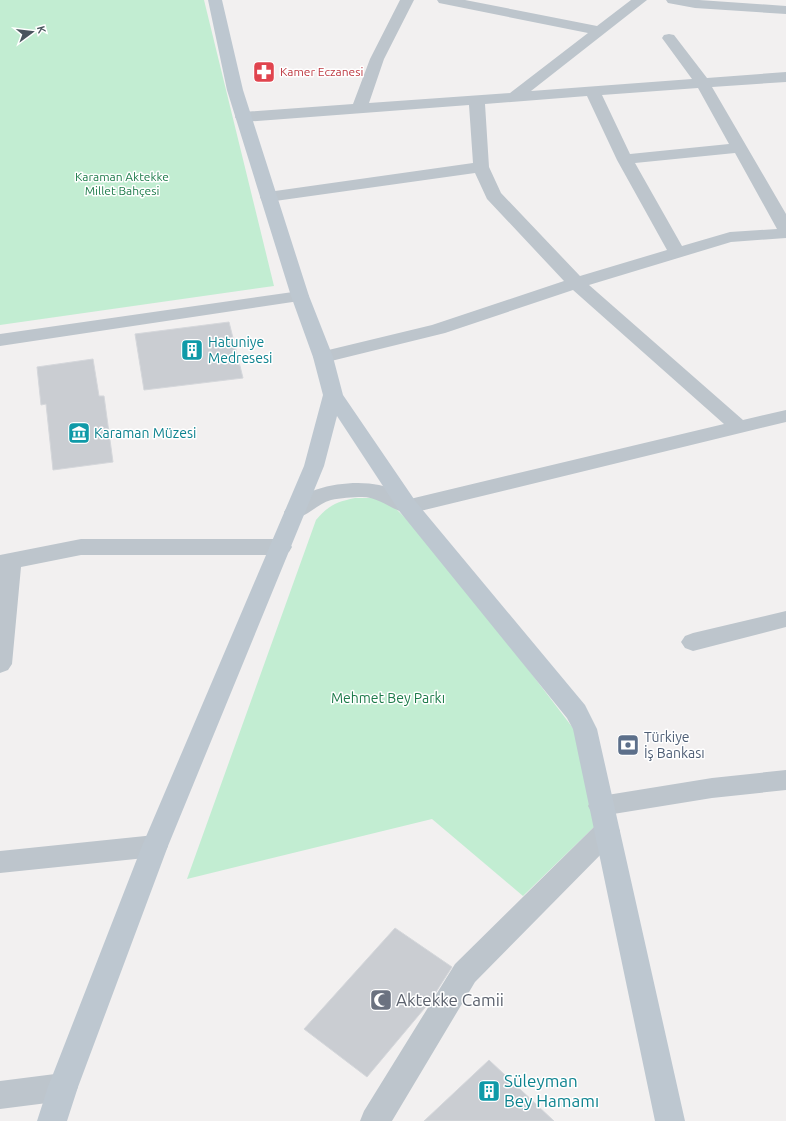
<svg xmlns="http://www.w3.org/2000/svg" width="786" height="1121" font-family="Ubuntu,sans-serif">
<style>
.green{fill:#c2edd2}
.building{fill:#cacdd2;stroke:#d5d7db}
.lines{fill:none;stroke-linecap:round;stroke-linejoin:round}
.street{fill:#bdc5cc;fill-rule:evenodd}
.secondary{fill:#bdc7d0;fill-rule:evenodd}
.labels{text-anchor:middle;stroke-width:3;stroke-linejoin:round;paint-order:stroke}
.far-health-label{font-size:12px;fill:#be3a42;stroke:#fff;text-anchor:start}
.far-park-label{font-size:12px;fill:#1d7b4a;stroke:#fff}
.culture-label{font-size:14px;fill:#0d838f;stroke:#fff;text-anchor:start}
.park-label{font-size:14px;fill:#1d7b4a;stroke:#fff}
.service-label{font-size:14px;fill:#4e5e75;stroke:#fff;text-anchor:start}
.near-worship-label{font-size:17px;fill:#5b616d;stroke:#fff;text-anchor:start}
.near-culture-label{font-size:17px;fill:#0d838f;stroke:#fff;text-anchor:start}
</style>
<rect width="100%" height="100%" fill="#f2f0f0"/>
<path class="green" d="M 0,0 L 204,0 L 274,286 L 0,325 Z
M 355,498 L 377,498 L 392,505 L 433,545 L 576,732 L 595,826 L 523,896 L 432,819 L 187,879 L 316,520 C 329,505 336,502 355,498 Z"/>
<path class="building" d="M 229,322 L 243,378 L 144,390 L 135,334 Z
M 93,359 L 99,396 L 104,396 L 113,462 L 53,470 L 46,404 L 41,405 L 37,367 Z
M 395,928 L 452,967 L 429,1003 L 367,1077 L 304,1029 Z
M 489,1060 L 554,1121 L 424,1121 Z"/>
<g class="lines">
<path class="street" d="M 400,0 L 414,0 L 384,59 L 369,103 L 510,93 L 588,33 L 444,4 L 439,3 L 437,0 L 465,0 L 597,26 L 631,0 L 647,0 L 531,91 L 692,79 L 662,38 L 664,35 L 669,34 L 674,35 L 707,78 L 786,72 L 786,82 L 712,87 L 786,214 L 786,238 L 731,242 L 589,285 L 743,420 L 786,410 L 786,422 L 408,514 C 392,510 379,497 362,497 C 353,497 340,498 331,500 C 315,504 305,522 287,517 L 284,512 C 300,486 351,479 379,485 C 390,487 400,494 410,499 L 724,424 L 573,290 L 445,333 L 323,363 L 316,361 L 313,357 L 316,353 L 432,325 L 564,281 L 487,199 L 475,173 L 268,202 L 262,201 L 260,197 L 262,193 L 268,192 L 473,163 L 469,105 L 243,122 L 237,120 L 235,117 L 237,114 L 243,112 L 353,104 L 370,59 ZM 698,88 L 729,144 L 630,154 L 602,95 ZM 587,96 L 617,160 L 667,250 L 580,276 L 501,193 L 489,167 L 485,104 ZM 735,153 L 777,229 L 730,232 L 682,246 L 635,163 Z
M 666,0 L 699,0 L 786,6 L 786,14 L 695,8 L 668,3 Z
M 300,291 L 306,292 L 309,296 L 306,300 L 0,346 L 0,334 Z
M 81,539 L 281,539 L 289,542 L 292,547 L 289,552 L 281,555 L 81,555 L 21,567 L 12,664 L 8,670 L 0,673 L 0,555 Z
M 786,611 L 786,627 L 693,651 L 685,648 L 681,642 L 685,636 L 693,633 Z
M 786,770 L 786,790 L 712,798 L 601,816 L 592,813 L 588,806 L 592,799 L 601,796 L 712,778 Z
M 607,820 L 616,823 L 620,831 L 616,839 L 475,982 L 392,1121 L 360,1121 L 364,1111 L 455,964 L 598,823 Z
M 155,835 L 164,838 L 168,846 L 164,854 L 155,857 L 0,873 L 0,851 Z
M 63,1073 L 73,1077 L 78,1087 L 73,1097 L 63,1101 L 0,1109 L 0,1081 Z"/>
<path class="secondary" d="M 208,0 L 222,0 L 243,90 L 309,296 L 333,357 L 343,395 L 416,502 L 585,705 L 597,729 L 685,1121 L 655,1121 L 573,729 L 567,718 L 400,512 L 337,416 L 324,466 L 168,846 L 78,1087 L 67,1121 L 37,1121 L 48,1087 L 142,846 L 304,466 L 323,395 L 313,357 L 291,296 L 227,90 Z"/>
</g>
<defs>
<g id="pharmacy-square" transform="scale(1.15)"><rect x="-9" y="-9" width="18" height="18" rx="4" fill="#e0444e" stroke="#fff"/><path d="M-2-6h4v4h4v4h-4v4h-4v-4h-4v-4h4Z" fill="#fff"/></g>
<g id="building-square" transform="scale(1.15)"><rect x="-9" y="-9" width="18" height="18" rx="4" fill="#0f9aa8" stroke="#fff"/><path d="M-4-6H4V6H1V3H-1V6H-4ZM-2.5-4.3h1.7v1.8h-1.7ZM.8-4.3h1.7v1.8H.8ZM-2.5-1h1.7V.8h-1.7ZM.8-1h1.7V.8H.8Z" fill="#fff"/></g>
<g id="museum-square" transform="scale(1.15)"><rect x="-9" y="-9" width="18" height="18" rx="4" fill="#0f9aa8" stroke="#fff"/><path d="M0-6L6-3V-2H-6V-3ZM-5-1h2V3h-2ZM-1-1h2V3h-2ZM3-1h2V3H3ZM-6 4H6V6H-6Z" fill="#fff"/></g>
<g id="bank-square" transform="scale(1.15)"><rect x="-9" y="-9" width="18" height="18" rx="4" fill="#5c6f8a" stroke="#fff"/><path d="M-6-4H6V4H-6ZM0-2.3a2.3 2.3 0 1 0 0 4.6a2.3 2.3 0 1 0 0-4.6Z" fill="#fff"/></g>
<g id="mosque-square" transform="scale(1.15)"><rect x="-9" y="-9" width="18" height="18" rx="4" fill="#6b7280" stroke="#fff"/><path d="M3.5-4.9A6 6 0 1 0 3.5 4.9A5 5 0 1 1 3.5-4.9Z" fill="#fff"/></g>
</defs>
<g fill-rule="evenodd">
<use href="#pharmacy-square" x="264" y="72"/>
<use href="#building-square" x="192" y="350"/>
<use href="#museum-square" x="79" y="433"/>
<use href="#bank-square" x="628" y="745"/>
<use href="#mosque-square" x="381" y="1000"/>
<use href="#building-square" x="489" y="1091"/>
</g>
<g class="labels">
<g class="far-health-label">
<text x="280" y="76">Kamer Eczanesi</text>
</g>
<g class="far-park-label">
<text x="122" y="181">Karaman Aktekke<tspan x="122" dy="14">Millet Bahçesi</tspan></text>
</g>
<g class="culture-label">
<text x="208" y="347">Hatuniye<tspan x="208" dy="16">Medresesi</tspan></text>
<text x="94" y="438">Karaman Müzesi</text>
</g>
<g class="park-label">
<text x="388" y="703">Mehmet Bey Parkı</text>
</g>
<g class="service-label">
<text x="644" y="742">Türkiye<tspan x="644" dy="16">İş Bankası</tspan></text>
</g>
<g class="near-worship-label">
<text x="396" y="1006">Aktekke Camii</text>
</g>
<g class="near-culture-label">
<text x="504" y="1087">Süleyman<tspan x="504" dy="20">Bey Hamamı</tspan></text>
</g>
</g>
<g transform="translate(32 32) rotate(75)" stroke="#ffffff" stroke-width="3" paint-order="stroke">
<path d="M0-3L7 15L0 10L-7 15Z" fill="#49545d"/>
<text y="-6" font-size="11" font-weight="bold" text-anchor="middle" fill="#49545d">K</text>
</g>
</svg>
